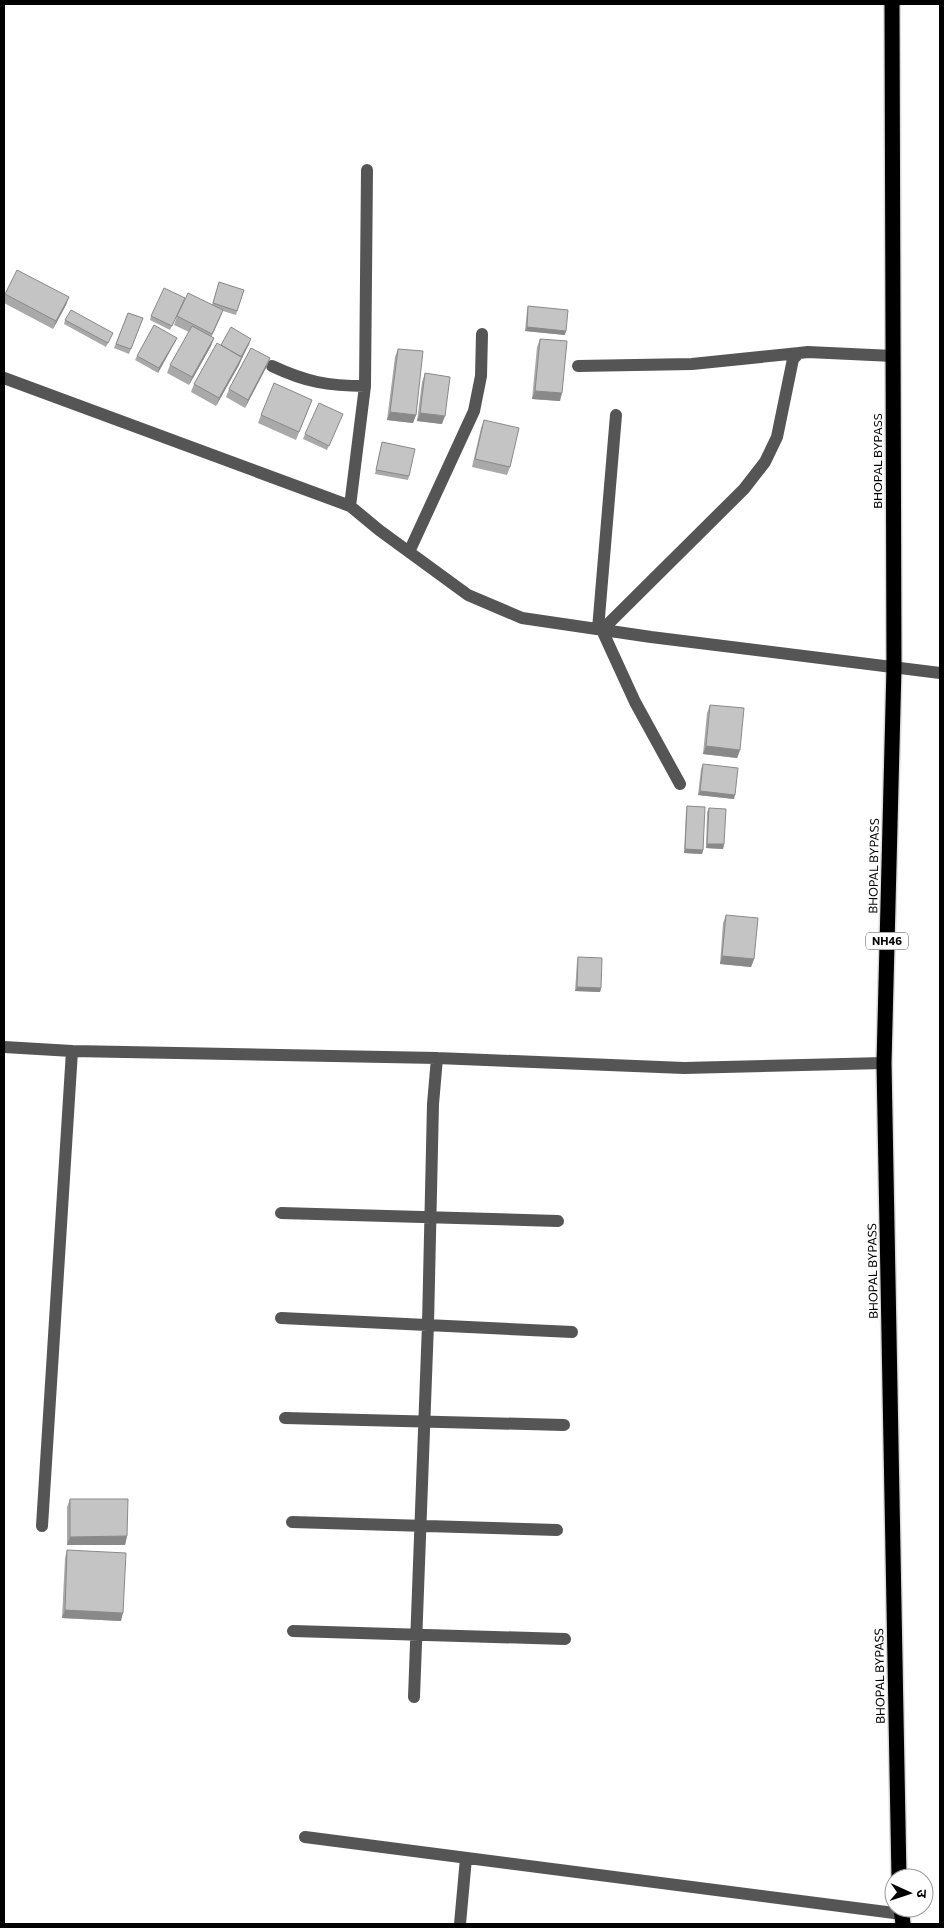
<svg xmlns="http://www.w3.org/2000/svg" width="944" height="1928" font-family="Commissioner,'Noto Sans Devanagari',sans-serif">
<style>
.lines{fill:none;stroke-linecap:round;stroke-linejoin:round}
.highway-casing{stroke:#dbdbdb;stroke-width:18}
.minor{stroke:#555;stroke-width:12}
.highway{stroke:#000;stroke-width:15}
.wall{fill:#a9a9a9}
.shaded-wall{fill:#898989}
.building{fill:#c4c4c4;stroke:#898989}
.labels{text-anchor:middle;stroke-width:4;stroke-linejoin:round;paint-order:stroke}
.shield{fill:#fff;stroke:#4c4c4c;stroke-width:1}
.shield-label{font-size:11px;font-weight:bold;fill:#000}
.street-label{font-size:12px;fill:#000;stroke:#fff}
</style>
<rect width="100%" height="100%" fill="#fff"/>
<g class="lines">
<g class="highway-casing">
<path id="highway" d="M 892,4 L 894,667 L 884,1063 L 899,1878
M 901,1908 L 903,1924"/>
</g>
<path class="minor" d="M 272,366 C 306,382 328,386 365,386
M 578,366 L 692,364 L 799,353
M 4,378 L 350,506 L 379,530 L 468,595 L 522,618 L 651,637 L 940,673
M 350,506 L 365,386 L 367,170
M 409,552 L 474,411 L 481,376 L 482,334
M 598,629 L 616,415
M 680,784 L 635,702 L 602,630 L 744,489 L 765,462 L 777,437 L 793,359 L 799,353 L 808,352 L 893,356
M 4,1047 L 72,1051 L 437,1058 L 684,1068 L 884,1063
M 281,1213 L 558,1221
M 281,1318 L 572,1332
M 285,1418 L 564,1425
M 292,1522 L 557,1530
M 42,1526 L 72,1051
M 293,1631 L 565,1639
M 414,1697 L 428,1324 L 433,1104 L 437,1058
M 305,1837 L 902,1914
M 460,1924 L 466,1858"/>
<use href="#highway" class="highway"/>
</g>
<path class="wall" d="M 219,282 L 244,290 L 236,315 L 223,311 L 211,337 L 214,338 L 211,346 L 189,385 L 167,373 L 170,365 L 189,332 L 174,325 L 177,316 L 212,305 Z
M 5,294 L 69,297 L 66,305 L 53,329 L 4,303 L 4,296 Z
M 185,298 L 170,330 L 150,320 L 151,316 Z
M 528,306 L 565,335 L 525,331 L 527,310 Z
M 128,313 L 143,318 L 129,354 L 114,348 Z
M 65,320 L 113,333 L 106,347 L 64,324 Z
M 177,338 L 175,342 L 158,373 L 135,360 L 137,356 Z
M 540,339 L 560,401 L 532,399 L 537,347 Z
M 250,343 L 242,358 L 239,365 L 216,406 L 191,392 L 194,384 L 221,345 Z
M 398,349 L 416,415 L 413,423 L 387,420 L 395,357 Z
M 270,358 L 267,366 L 245,408 L 226,397 L 229,389 Z
M 425,373 L 442,424 L 417,421 L 422,382 Z
M 312,400 L 296,440 L 258,423 L 261,415 Z
M 343,414 L 327,450 L 303,439 L 305,434 Z
M 484,420 L 510,467 L 507,475 L 472,467 L 481,428 Z
M 382,442 L 409,476 L 408,480 L 375,474 Z
M 710,705 L 740,750 L 737,758 L 703,754 L 707,713 Z
M 703,764 L 734,799 L 698,795 L 701,769 Z
M 687,806 L 703,850 L 702,854 L 684,853 L 686,810 Z
M 709,808 L 724,844 L 723,849 L 706,848 L 707,812 Z
M 726,915 L 754,959 L 751,967 L 720,964 L 723,923 Z
M 578,957 L 601,988 L 600,992 L 575,991 L 577,961 Z
M 70,1499 L 127,1536 L 125,1545 L 67,1545 L 67,1507 Z
M 67,1550 L 121,1621 L 62,1618 L 65,1558 Z"/>
<path class="shaded-wall" d="M 69,297 L 66,305 L 53,329 L 56,321 Z
M 223,310 L 220,318 L 209,342 L 212,334 Z
M 527,327 L 566,331 L 565,335 L 525,331 Z
M 177,338 L 175,342 L 158,373 L 159,368 Z
M 214,338 L 211,346 L 189,385 L 192,377 Z
M 251,339 L 242,358 L 239,365 L 216,406 L 219,398 Z
M 270,358 L 267,366 L 245,408 L 248,400 Z
M 535,391 L 562,393 L 560,401 L 532,399 Z
M 390,412 L 416,415 L 413,423 L 387,420 Z
M 420,413 L 445,416 L 442,424 L 417,421 Z
M 706,746 L 740,750 L 737,758 L 703,754 Z
M 700,791 L 735,795 L 734,799 L 698,795 Z
M 707,844 L 724,844 L 723,849 L 706,848 Z
M 685,849 L 703,850 L 702,854 L 684,853 Z
M 722,956 L 754,959 L 751,967 L 720,964 Z
M 577,987 L 601,988 L 600,992 L 575,991 Z
M 127,1536 L 125,1545 L 67,1545 L 70,1537 Z
M 65,1610 L 123,1613 L 121,1621 L 62,1618 Z"/>
<path class="building" d="M 17,270 L 69,297 L 56,321 L 5,294 Z
M 219,282 L 244,290 L 237,311 L 213,303 Z
M 164,288 L 185,298 L 172,326 L 151,316 Z
M 188,293 L 223,310 L 212,334 L 177,316 Z
M 528,306 L 568,310 L 566,331 L 527,327 Z
M 71,310 L 113,333 L 108,343 L 65,320 Z
M 128,313 L 143,318 L 131,349 L 116,344 Z
M 154,325 L 177,338 L 159,368 L 137,356 Z
M 192,326 L 214,338 L 192,377 L 170,365 Z
M 231,327 L 251,339 L 241,357 L 221,345 Z
M 540,339 L 567,341 L 562,393 L 535,391 Z
M 217,343 L 242,357 L 219,398 L 194,384 Z
M 251,348 L 270,358 L 248,400 L 229,389 Z
M 398,349 L 423,351 L 416,415 L 390,412 Z
M 425,373 L 450,377 L 445,416 L 420,413 Z
M 274,383 L 312,400 L 299,432 L 261,415 Z
M 319,403 L 343,414 L 329,446 L 305,434 Z
M 484,420 L 519,428 L 510,467 L 475,459 Z
M 382,442 L 415,449 L 409,476 L 376,470 Z
M 710,705 L 744,708 L 740,750 L 706,746 Z
M 703,764 L 738,768 L 735,795 L 700,791 Z
M 687,806 L 705,807 L 703,850 L 685,849 Z
M 709,808 L 726,809 L 724,844 L 707,844 Z
M 726,915 L 758,918 L 754,959 L 722,956 Z
M 578,957 L 602,958 L 601,988 L 577,987 Z
M 70,1499 L 128,1499 L 127,1536 L 70,1537 Z
M 67,1550 L 126,1553 L 123,1613 L 65,1610 Z"/>
<g class="labels">
<rect class="shield" x="866" y="932.5" width="42" height="17" rx="4"/>
<g class="shield-label">
<text x="887" y="945">NH46</text>
</g>
<g class="street-label">
<text transform="translate(878 461) rotate(-90)" y="4">BHOPAL BYPASS</text>
<text transform="translate(874 866) rotate(-89)" y="4">BHOPAL BYPASS</text>
<text transform="translate(873 1271) rotate(-91)" y="4">BHOPAL BYPASS</text>
<text transform="translate(880 1676) rotate(-91)" y="4">BHOPAL BYPASS</text>
</g>
</g>
<rect width="944" height="1928" fill="none" stroke="#000000" stroke-width="10"/>
<g transform="translate(909 1893) rotate(93)"><circle r="24" fill="#ffffff" stroke="#999999"/>
<path d="M0-4L9 19L0 12L-9 19Z" fill="#000000"/>
<text y="-8" font-size="14" font-weight="bold" text-anchor="middle" fill="#000000">उ</text>
</g>
</svg>
